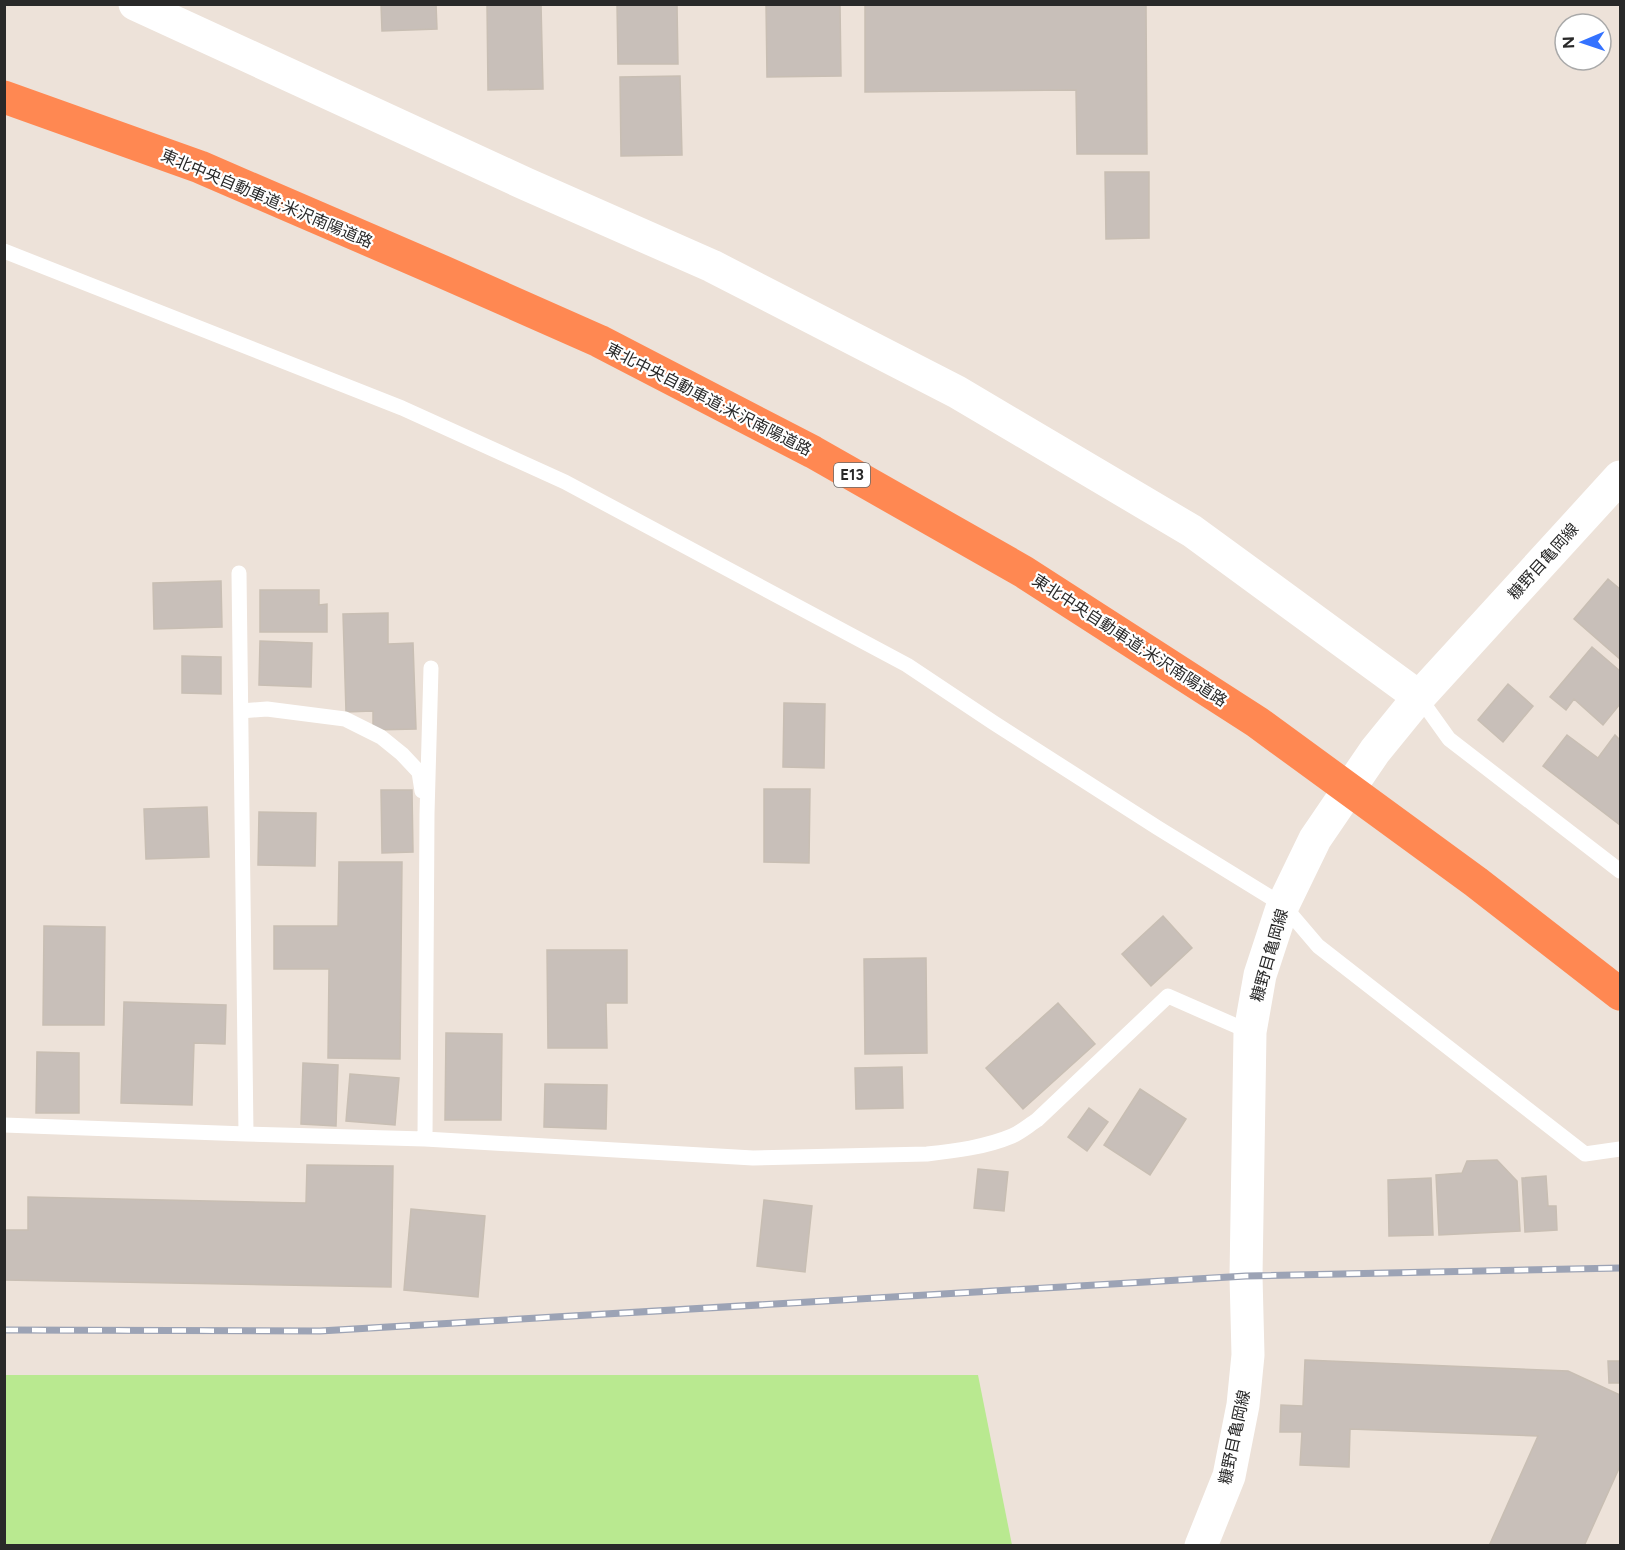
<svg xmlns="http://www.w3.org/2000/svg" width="1625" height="1550" font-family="Figtree,'Noto Sans JP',sans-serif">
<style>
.green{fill:#b9e990}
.building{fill:#c8bfb9;stroke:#c8beb3;stroke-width:1.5}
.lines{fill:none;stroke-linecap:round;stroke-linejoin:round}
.lane{stroke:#fff;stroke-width:15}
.secondary{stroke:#fff;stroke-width:33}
.highway{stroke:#ff8852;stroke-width:33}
.rail-casing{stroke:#9ca3b5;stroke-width:7}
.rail{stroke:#fff;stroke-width:4.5;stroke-dasharray:14;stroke-linecap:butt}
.labels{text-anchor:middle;stroke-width:4.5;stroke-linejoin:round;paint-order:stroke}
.shield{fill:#fff;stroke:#696969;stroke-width:1.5}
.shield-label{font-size:15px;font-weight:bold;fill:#292929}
.street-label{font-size:16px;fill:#292929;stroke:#fff}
</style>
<rect width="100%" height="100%" fill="#ede2d9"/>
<path class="green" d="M 5,1375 L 978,1375 L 1012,1545 L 5,1545 Z"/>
<path class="building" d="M 381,4 L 436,4 L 437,29 L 382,31 Z
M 487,4 L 541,4 L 543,89 L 488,90 Z
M 617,4 L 677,4 L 678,64 L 618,64 Z
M 766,4 L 840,4 L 841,76 L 767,77 Z
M 865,4 L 1146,4 L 1147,154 L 1077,154 L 1076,90 L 865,92 Z
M 680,76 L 682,155 L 621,156 L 620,77 Z
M 1105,172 L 1149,172 L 1149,238 L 1106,239 Z
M 1608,579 L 1620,589 L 1620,659 L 1574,619 Z
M 221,581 L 222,627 L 154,629 L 153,583 Z
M 260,590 L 319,590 L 319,605 L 327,604 L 327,632 L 260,632 Z
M 388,613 L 388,644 L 413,643 L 416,729 L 373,730 L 373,711 L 346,712 L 343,614 Z
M 260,641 L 312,643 L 311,687 L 259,685 Z
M 1592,647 L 1620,671 L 1620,704 L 1603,725 L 1574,699 L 1566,710 L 1550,697 Z
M 182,656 L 221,657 L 221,694 L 182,693 Z
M 1508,684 L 1533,706 L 1503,742 L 1478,720 Z
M 784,703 L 825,704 L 824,768 L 783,767 Z
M 1567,735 L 1598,758 L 1615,735 L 1620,740 L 1620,825 L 1543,766 Z
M 764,789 L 810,789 L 809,863 L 764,862 Z
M 381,790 L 412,790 L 413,852 L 382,853 Z
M 207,807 L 209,857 L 146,859 L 144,809 Z
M 259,812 L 316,813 L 315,866 L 258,865 Z
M 339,862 L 402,862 L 400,1059 L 328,1058 L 329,969 L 274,969 L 274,926 L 338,926 Z
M 1163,916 L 1192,948 L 1151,986 L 1122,954 Z
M 44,926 L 105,927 L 104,1025 L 43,1025 Z
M 547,950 L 627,950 L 627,1003 L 606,1003 L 607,1048 L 548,1048 Z
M 926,958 L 927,1053 L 865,1054 L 864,959 Z
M 124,1002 L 226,1005 L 225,1044 L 194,1043 L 192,1105 L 121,1103 Z
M 1058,1003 L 1095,1044 L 1023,1109 L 986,1068 Z
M 446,1033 L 502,1034 L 501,1120 L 445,1120 Z
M 37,1052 L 79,1053 L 79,1113 L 36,1113 Z
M 303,1063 L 338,1065 L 336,1126 L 301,1124 Z
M 902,1067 L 903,1108 L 856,1109 L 855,1068 Z
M 350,1074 L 399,1078 L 395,1125 L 346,1121 Z
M 545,1084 L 607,1085 L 606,1129 L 544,1127 Z
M 1140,1089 L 1186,1119 L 1150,1175 L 1104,1145 Z
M 1089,1108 L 1108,1122 L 1087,1151 L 1068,1137 Z
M 1497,1160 L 1517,1181 L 1520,1231 L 1439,1235 L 1436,1175 L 1462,1173 L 1467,1161 Z
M 307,1165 L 393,1166 L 391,1287 L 4,1280 L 4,1230 L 28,1230 L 28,1197 L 306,1203 Z
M 978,1169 L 1008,1172 L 1004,1211 L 974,1208 Z
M 1546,1176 L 1548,1206 L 1556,1206 L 1557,1230 L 1525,1232 L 1522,1178 Z
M 1431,1178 L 1433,1235 L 1389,1236 L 1388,1180 Z
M 764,1200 L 812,1206 L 805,1272 L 757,1266 Z
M 411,1209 L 485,1216 L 478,1297 L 404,1290 Z
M 1305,1360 L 1568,1371 L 1620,1395 L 1620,1466 L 1584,1546 L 1489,1546 L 1538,1436 L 1350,1429 L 1349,1467 L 1300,1465 L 1302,1432 L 1280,1432 L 1281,1405 L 1303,1406 Z
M 1608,1361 L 1620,1361 L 1620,1383 L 1609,1383 Z"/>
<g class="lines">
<path class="lane" d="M 4,251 L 402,408 L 565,482 L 907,665 L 994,723 L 1158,828 L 1283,905 L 1318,946 L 1585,1154 L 1620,1149
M 239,573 L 246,1134
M 1419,697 L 1449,739 L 1620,871
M 241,711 L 267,709 L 345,719 L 381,737 L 402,754 L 419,772 L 422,791
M 4,1125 L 246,1134 L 425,1139 L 753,1158 L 927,1154 C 955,1151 986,1147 1012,1136 C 1021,1132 1029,1125 1037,1120 L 1168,996 L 1250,1032
M 425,1139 L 427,814 L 431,668"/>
<path class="secondary" d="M 135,4 L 526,184 L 712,266 L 957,392 L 1192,531 L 1419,697
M 1201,1546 L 1229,1476 L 1243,1405 L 1248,1355 L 1246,1276 L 1250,1032 L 1260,975 L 1283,905 L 1315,839 L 1375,751 L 1419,697 L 1620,477"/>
<path class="highway" d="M 4,97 L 200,167 L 441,271 L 599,341 L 813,452 L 1024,572 L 1257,722 L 1476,882 L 1620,994"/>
<g class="rail-casing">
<path id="rail" d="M 4,1330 L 320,1331 L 1246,1276 L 1620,1268"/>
</g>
<use href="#rail" class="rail"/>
</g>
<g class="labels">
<rect class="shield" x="834" y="463" width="36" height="24" rx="4.5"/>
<g class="shield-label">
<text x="852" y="480">E13</text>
</g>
<g class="street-label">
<text transform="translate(267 198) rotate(23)" y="6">東北中央自動車道;米沢南陽道路</text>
<text transform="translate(709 399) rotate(27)" y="6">東北中央自動車道;米沢南陽道路</text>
<text transform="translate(1543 561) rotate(-48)" y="6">糠野目亀岡線</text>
<text transform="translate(1130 640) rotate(33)" y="6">東北中央自動車道;米沢南陽道路</text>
<text transform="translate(1269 955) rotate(-74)" y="6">糠野目亀岡線</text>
<text transform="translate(1234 1437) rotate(-78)" y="6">糠野目亀岡線</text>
</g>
</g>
<rect width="1625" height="1550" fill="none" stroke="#292929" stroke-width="12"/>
<g transform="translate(1583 42) rotate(268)"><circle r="28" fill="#ffffff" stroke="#a9a9a9" stroke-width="1.5"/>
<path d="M0-4.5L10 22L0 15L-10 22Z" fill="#3472ff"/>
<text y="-9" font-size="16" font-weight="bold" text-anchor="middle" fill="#292929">N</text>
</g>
</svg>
